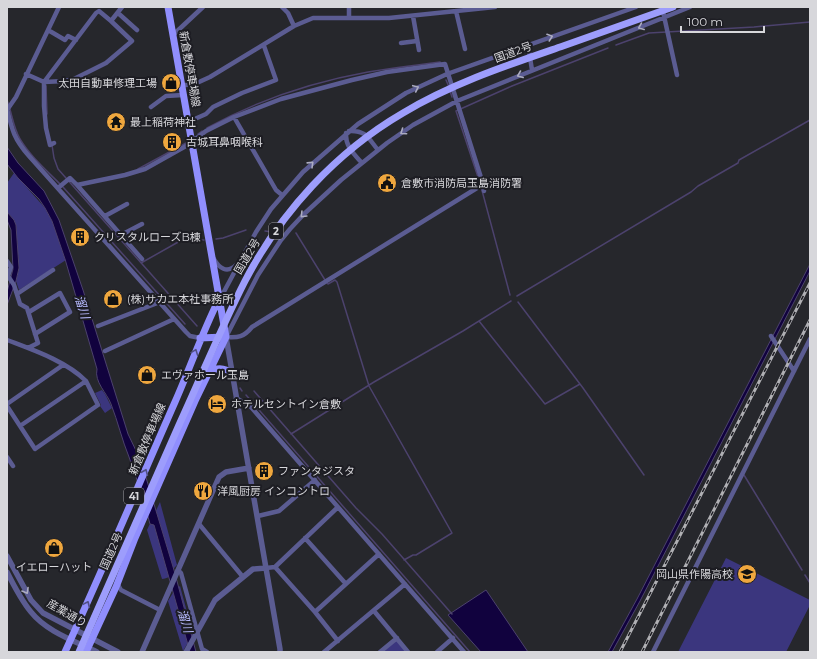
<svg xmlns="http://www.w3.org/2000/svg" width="817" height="659" font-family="Montserrat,'Noto Sans JP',sans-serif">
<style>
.green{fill:#3b367e}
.water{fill:#11023e;stroke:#4c426d}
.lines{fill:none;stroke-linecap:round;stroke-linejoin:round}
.stream{stroke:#4c426d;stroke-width:1.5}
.minor{stroke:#5b5c92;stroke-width:4.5}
.tertiary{stroke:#5b5c92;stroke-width:5.5}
.primary{stroke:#908efd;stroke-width:7}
.rail-casing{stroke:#b0b0b4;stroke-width:3}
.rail{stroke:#1d1d23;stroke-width:1.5;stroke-dasharray:4.5;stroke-linecap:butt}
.trunk-bridge{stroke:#9d9dfc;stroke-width:7}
.oneway{stroke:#acacc1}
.oneway2{stroke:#515085}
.labels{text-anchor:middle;stroke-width:4;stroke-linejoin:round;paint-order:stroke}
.shield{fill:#1d1d23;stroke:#9f9fa4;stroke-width:1}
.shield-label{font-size:10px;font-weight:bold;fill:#d7d7db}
.street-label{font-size:11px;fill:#d7d7db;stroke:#1d1d23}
.poi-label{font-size:11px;fill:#d7d7db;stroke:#1d1d23;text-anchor:start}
.water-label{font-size:12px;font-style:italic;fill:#b8bbff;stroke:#1d1d23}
</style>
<rect width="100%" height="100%" fill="#26272c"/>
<path class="green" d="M 14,173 L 45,208 L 52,221 L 66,260 L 19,290 L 16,281 L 19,268 L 16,225 L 14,220 L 7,212 L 7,183 Z
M 102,390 L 105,394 L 112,408 L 105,413 L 100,406 L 101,405 L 95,393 Z
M 160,502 L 177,565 C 170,571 174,578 162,579 L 147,530 Z
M 726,558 L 810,600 L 810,605 L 786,652 L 678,652 Z
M 180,586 L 193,634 L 183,651 L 168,601 L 174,591 Z
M 397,640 L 407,652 L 383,652 Z"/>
<path class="water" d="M 7,147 L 18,163 L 44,191 L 59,220 L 83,290 L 128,434 L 141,461 L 174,570 L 196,652 L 190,652 L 154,525 L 150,524 C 144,501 137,479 129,457 C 122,440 118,422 111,404 C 107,393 94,382 97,369 L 65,259 L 52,221 L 45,208 L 39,199 L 18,178 L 7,164 Z
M 7,212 L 14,220 L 16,225 L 19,268 L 16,281 L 7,305 L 7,292 L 13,269 L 11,230 L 7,220 Z
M 810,264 L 810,271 L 640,601 L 612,652 L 608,652 L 637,599 Z
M 486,590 L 528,652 L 481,652 L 448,615 Z"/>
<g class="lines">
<path class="stream" d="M 616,45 L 649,33 L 754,27 L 810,22
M 446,80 L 449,87
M 46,86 L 47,114
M 450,91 L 452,97
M 7,100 C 12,113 13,127 20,139 C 30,156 46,170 60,184
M 207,128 C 256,101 312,82 368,72 C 392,68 416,65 440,62 L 441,63
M 198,134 L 202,131
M 52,145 L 54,158 L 58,169 L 197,326
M 138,169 L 186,143
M 63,187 L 185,324
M 265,231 L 272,232
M 296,233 L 325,280
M 216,239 L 223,238 L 246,230
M 141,263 L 180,241 L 204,240
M 327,283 L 328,284 L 335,280 L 337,282 L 369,386 L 452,533 L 416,555 L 413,555 L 404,560
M 510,295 L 480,183 L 456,111 L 512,86 L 608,48
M 517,296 L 691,192 L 698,186 L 738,163 L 739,160 L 810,120
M 518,302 L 583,388 L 644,475
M 479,321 L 545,404 L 580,384
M 237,372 L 244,379
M 240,388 L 242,391
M 254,391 L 356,508 L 382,534 L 452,614
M 246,395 L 470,652
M 291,434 L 374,382 L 463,331 L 511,301
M 744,475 L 802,570
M 805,575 L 810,583"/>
<path class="minor" d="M 282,7 L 288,13 L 294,26
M 662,7 L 677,75
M 456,11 L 465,49
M 118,13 L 137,30
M 413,16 L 419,50
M 349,18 L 349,7
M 48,30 L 65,40 L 68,36 L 76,40
M 173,35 L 203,7
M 401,43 L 417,41
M 528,45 L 532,70
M 26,74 L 44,82 L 65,81 L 74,79 L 106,63 L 132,41 L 111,21 L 122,7
M 181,86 L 199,82 L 210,77 L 294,26 L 313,18 L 389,18 L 495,7
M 151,107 L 166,96 L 183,95
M 7,109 C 12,130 14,139 29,156 L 186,332 L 190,336 L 200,338
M 7,110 L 16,97 L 59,7
M 234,117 L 276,190 L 282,195
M 188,122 L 206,114 L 213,107 L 242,93 L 276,80 L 264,46
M 349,131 C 366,130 368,138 378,150
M 346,133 C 345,146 354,154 362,163
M 54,143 L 50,145 L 46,128 L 44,106 L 44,82 L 96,13 L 99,11 L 111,21
M 77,185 L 142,259
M 58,188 L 70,178 L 77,185 L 125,175 L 145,169 L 186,146 L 206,131 L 234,117 L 281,99 L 352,80 L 387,72 L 445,64 L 483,184 L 484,191
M 477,188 L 252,327 C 244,337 238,338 226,337 L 258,275 L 281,240 L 290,229 L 304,214 L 341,180 L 387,143 L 413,125 L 457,101 L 690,7
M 105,216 L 127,204
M 121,235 L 142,224
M 214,259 C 219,268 227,274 236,265
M 7,261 L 11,267 L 8,276 L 14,285 L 20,304 L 27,308 L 38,343 L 28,348
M 17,294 L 53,270
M 220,299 L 256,232 L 271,209 L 303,172 L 358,124 L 406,93 L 447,74 L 636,7
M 29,312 L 60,293 L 70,312 L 35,334
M 98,326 L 160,302
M 771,336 L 794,371
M 7,340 C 33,350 66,361 86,381 L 20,426
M 105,351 L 174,319
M 236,398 L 251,407 L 464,652
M 7,404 L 63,365
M 7,406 L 35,449 L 98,405 L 86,381
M 7,457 L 13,466
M 258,516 L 279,511 L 315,480
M 199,524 L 243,577
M 305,538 L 346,584
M 275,567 L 315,612 L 338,641
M 266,568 L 275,567 L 338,507
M 178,570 L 181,573 L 202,649 L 207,652
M 117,583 L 121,590 L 160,610
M 374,611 L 408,652
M 315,612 L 379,554
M 324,652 L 405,584
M 380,652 L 397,638
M 437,652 L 453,638
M 653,652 L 810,339"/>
<path class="tertiary" d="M 226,337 L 280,649 L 280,652
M 7,556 L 31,600 L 43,613 L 118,652
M 7,572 C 14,586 21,600 31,612 C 47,632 75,641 97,652
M 142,652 L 219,477 L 226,472 L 249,468
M 186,652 L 215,600 L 253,569 L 266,568"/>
<path class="primary" d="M 200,338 L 224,337
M 208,373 C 217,367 224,367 232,374
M 65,652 C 103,569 138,486 175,402 C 190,368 202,333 219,299
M 86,652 L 116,587 L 135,538 L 195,401 L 226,337 L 168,7"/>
<g class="rail-casing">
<path id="rail" d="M 620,652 L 810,283
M 642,652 L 810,320"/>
</g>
<use href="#rail" class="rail"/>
<path class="trunk-bridge" d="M 79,652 C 112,576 146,501 179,425 C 201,377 221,328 245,281 C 281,212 336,152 403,113 C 453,83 508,65 563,46 C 599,33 636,20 673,7"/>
</g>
<defs><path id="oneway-chevron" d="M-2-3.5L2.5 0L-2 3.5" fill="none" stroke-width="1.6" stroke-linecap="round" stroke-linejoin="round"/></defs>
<g class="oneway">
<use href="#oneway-chevron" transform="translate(641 27) rotate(158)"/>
<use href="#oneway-chevron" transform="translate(550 37) rotate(-19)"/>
<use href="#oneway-chevron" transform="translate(520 75) rotate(158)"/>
<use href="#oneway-chevron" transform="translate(416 88) rotate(-25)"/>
<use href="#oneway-chevron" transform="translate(403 132) rotate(145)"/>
<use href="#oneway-chevron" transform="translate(311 164) rotate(-44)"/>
<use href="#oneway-chevron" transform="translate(303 215) rotate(135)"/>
<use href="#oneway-chevron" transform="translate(26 591) rotate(60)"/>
</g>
<g class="oneway2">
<use href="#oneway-chevron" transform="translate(195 352) rotate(-69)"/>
<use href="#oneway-chevron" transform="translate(145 472) rotate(-67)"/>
<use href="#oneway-chevron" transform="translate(87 604) rotate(-66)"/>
</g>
<defs>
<g id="shop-disc" transform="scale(1)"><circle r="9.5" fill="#efa73e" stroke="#1d1d23"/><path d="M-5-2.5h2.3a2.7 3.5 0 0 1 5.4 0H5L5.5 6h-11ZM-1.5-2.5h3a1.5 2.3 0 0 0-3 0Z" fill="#111"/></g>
<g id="temple-disc" transform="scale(1)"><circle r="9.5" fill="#efa73e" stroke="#1d1d23"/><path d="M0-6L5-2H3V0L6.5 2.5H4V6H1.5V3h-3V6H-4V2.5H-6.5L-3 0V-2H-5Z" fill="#111"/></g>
<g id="building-disc" transform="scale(1)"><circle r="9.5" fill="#efa73e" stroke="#1d1d23"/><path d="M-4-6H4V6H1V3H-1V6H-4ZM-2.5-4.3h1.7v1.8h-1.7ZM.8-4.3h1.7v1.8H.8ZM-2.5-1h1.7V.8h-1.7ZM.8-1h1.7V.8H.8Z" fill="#111"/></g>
<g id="civic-disc" transform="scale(1)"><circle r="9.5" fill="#efa73e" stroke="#1d1d23"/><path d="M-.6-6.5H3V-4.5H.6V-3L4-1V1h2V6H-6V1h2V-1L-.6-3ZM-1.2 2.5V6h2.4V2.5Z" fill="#111"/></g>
<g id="hotel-disc" transform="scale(1)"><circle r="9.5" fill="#efa73e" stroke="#1d1d23"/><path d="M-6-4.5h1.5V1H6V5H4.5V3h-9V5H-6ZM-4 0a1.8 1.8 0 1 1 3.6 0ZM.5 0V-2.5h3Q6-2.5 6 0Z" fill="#111"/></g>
<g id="restaurant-disc" transform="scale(1)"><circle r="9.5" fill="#efa73e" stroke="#1d1d23"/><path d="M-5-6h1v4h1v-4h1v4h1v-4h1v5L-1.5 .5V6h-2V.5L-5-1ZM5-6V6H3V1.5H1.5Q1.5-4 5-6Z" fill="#111"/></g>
<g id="school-disc" transform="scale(1)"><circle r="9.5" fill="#efa73e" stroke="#1d1d23"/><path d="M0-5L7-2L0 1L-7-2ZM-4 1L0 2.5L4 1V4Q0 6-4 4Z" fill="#111"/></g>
</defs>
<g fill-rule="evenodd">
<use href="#shop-disc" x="171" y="83"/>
<use href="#temple-disc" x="116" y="122"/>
<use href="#building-disc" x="172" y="142"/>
<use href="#civic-disc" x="387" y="183"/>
<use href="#building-disc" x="80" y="237"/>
<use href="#shop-disc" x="113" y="299"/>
<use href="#shop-disc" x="147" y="375"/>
<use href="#hotel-disc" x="217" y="404"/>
<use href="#building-disc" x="264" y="471"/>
<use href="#restaurant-disc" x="203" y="491"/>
<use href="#shop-disc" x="54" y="548"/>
<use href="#school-disc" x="747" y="574"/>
</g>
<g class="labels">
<g class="shield">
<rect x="269" y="223" width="14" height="16" rx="3"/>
<rect x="124" y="488" width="20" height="16" rx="3"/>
</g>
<g class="shield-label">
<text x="276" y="235">2</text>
<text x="134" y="500">41</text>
</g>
<g class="street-label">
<text transform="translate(513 52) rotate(-20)" y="4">国道2号</text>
<text transform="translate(190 69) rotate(80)" y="4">新倉敷停車場線</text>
<text transform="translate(247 256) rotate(-59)" y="4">国道2号</text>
<text transform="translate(147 439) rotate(-67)" y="4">新倉敷停車場線</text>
<text transform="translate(111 551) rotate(-66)" y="4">国道2号</text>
<text transform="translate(67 613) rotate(30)" y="4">産業通り</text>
</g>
<g class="poi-label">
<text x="157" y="87" text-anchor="end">太田自動車修理工場</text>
<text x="130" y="126">最上稲荷神社</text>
<text x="186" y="146">古城耳鼻咽喉科</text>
<text x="401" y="187">倉敷市消防局玉島消防署</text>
<text x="94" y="241">クリスタルローズB棟</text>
<text x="127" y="303">(株)サカエ本社事務所</text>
<text x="161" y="379">エヴァホール玉島</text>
<text x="231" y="408">ホテルセントイン倉敷</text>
<text x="278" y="475">ファンタジスタ</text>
<text x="217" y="495">洋風厨房 インコントロ</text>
<text x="54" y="571" text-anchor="middle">イエローハット</text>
<text x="733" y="578" text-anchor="end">岡山県作陽高校</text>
</g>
<g class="water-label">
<text transform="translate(82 307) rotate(73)" y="4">溜川</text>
<text transform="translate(185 621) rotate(74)" y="4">溜川</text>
</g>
</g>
<rect width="817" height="659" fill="none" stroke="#d7d7db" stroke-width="16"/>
<path d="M681 26v6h83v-6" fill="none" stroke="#d7d7db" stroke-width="2"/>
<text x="687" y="26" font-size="12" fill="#d7d7db" stroke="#1d1d23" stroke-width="3" paint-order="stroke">100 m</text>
</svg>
